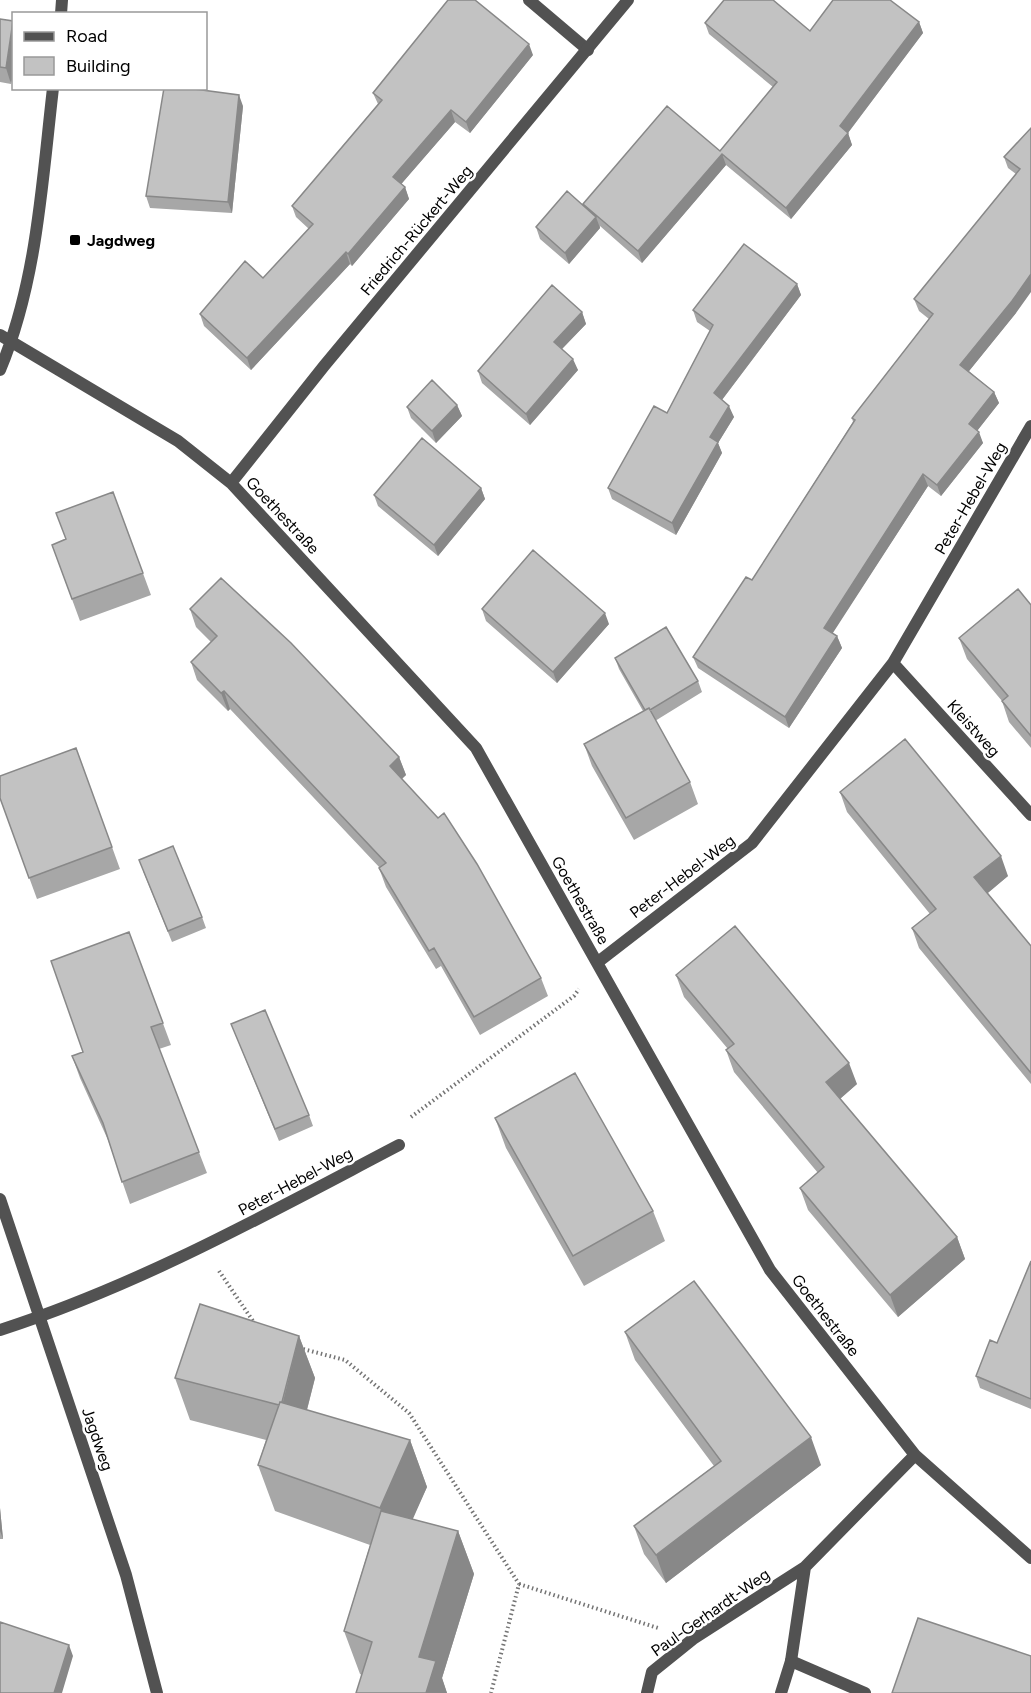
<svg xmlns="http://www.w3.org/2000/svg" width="1031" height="1693" font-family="Figtree,sans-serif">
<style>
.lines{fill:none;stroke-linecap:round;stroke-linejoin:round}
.path{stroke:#747474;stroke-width:4;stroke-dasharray:1.5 3;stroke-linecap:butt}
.service{stroke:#525252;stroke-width:12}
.minor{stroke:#525252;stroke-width:12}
.wall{fill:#a7a7a7}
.shaded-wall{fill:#888}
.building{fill:#c2c2c2;stroke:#888;stroke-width:1.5}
.poi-dot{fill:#000;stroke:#fff;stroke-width:2}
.labels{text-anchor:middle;stroke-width:5;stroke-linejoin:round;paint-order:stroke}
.street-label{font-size:16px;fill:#000;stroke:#fff}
.poi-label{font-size:16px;font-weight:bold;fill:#000;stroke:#fff;text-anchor:start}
</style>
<rect width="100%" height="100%" fill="#fff"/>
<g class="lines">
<path class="path" d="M 411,1117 L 574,996 L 579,989
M 219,1271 L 255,1324
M 299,1348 L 345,1360 L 409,1413 L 519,1584 L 491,1693
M 519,1584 L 658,1628"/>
<path class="service" d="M 529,0 L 588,50
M 791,1661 L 865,1693"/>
<path class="minor" d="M 61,14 L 62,0
M 0,335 L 178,441 L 231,483 L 476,748 L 770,1270 L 915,1455 L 1031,1558
M 0,370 C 37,282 42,182 53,88
M 231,483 L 324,366 L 628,0
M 893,663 L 1031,815
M 598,962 L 752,843 L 893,663 L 1031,426
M 0,1199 L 126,1575 L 157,1693
M 0,1330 C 140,1285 269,1213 399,1145
M 647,1693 L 652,1672 L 693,1639 L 805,1567 L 915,1455
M 781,1693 L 791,1661 L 805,1567"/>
</g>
<path class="wall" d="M 0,19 L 11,84 L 0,82 Z
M 919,22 L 923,33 L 848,133 L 852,145 L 791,219 L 726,165 L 642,263 L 600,226 L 600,228 L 569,264 L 540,239 L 536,227 L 583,205 L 720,151 L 773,87 L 709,34 L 705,23 L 810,31 Z
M 533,55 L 470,133 L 455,122 L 401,184 L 405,187 L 409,199 L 352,266 L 350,264 L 251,370 L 204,326 L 200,314 L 263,278 L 309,229 L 296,217 L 292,206 L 378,104 L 373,93 Z
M 243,106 L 232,213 L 150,208 L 146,196 Z
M 1031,128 L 1016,313 L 969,371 L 994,392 L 999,403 L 977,431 L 983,443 L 941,496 L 928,486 L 832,633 L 837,636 L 842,648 L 789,728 L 698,668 L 693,657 L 752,580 L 853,422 L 852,418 L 929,319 L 919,311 L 914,299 L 1016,174 L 1008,168 L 1004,157 Z
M 797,284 L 801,295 L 722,400 L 734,417 L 718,443 L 722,453 L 676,535 L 612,499 L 608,488 L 667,413 L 710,331 L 697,322 L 693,310 Z
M 582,312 L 586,324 L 562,349 L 578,370 L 530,425 L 482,383 L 478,371 Z
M 457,405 L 462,416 L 436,443 L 411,418 L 407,407 Z
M 481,488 L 485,499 L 438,556 L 378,506 L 374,495 Z
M 113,492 L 151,595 L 80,621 L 52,545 L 66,539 Z
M 1031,605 L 1031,748 L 1009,722 L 1002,701 L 967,659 L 959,638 Z
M 190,609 L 399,757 L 406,775 L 402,779 L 541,978 L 548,996 L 480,1035 L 441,966 L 436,969 L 386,887 L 379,868 L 380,868 L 230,709 L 228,711 L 197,680 L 191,662 L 211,642 L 196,627 Z
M 482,609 L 609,624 L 557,683 L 486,621 Z
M 615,658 L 698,681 L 702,692 L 655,721 L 690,782 L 698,804 L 634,840 L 592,766 L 584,744 L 643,711 L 619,669 Z
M 76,748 L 120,869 L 37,899 L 0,798 Z
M 840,792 L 1008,876 L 987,893 L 1031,946 L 1031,1084 L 919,948 L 912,928 L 930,914 L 847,812 Z
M 143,871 L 202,917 L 206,928 L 172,942 Z
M 129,932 L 171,1045 L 159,1049 L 207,1173 L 130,1204 L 108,1140 L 80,1078 L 72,1056 L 83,1052 Z
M 676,975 L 857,1084 L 840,1099 L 957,1237 L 965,1259 L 898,1317 L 808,1210 L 800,1188 L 818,1173 L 734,1072 L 726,1050 L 728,1049 L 684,997 Z
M 231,1024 L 309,1115 L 313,1126 L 279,1141 Z
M 495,1118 L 653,1211 L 665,1241 L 584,1286 L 506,1148 Z
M 1031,1261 L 1031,1409 L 980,1388 L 976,1376 L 997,1343 Z
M 625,1332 L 821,1465 L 666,1583 L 644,1554 L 634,1526 L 714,1466 L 635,1360 Z
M 299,1336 L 315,1378 L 307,1410 L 410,1440 L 427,1487 L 412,1519 L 458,1531 L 474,1574 L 442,1678 L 447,1693 L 356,1693 L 362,1675 L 360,1674 L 344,1631 L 370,1545 L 275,1511 L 258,1465 L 266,1440 L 190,1420 L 175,1378 Z
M 0,1508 L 3,1539 L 0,1539 Z"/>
<path class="shaded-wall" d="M 13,21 L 14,71 L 11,84 L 6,68 Z
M 919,22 L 923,33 L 844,138 L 840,126 Z
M 529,44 L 533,55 L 470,133 L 466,122 Z
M 239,95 L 243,106 L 232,213 L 228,202 Z
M 451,110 L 455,122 L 397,189 L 393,177 Z
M 848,133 L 852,145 L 791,219 L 786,208 Z
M 722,154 L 726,165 L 642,263 L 638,251 Z
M 405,187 L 409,199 L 352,266 L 348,254 Z
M 596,217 L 600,228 L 569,264 L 565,253 Z
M 346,252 L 350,264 L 251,370 L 247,358 Z
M 1031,274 L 1031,292 L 1016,313 L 965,376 L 960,365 Z
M 797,284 L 801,295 L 718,405 L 714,393 Z
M 582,312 L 586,324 L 558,353 L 554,342 Z
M 573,359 L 578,370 L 530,425 L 526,414 Z
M 994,392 L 999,403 L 973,436 L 969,424 Z
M 457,405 L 462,416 L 436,443 L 432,431 Z
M 729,406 L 734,417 L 718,443 L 722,453 L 676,535 L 672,523 L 710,437 Z
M 979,432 L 983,443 L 941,496 L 937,485 Z
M 923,474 L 928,486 L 829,639 L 824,628 Z
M 481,488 L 485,499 L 438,556 L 434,545 Z
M 605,613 L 609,624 L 557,683 L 553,672 Z
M 837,636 L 842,648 L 789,728 L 785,717 Z
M 224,691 L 230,709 L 228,711 L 221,693 Z
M 399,757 L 406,775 L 396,784 L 390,766 Z
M 1001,856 L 1008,876 L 982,898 L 974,877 Z
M 849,1063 L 857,1084 L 834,1104 L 826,1082 Z
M 957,1237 L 965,1259 L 898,1317 L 890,1295 Z
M 299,1336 L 315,1378 L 297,1448 L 282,1406 Z
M 811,1437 L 821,1465 L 666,1583 L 656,1555 Z
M 410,1440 L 427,1487 L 397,1555 L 380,1508 Z
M 0,1508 L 3,1539 L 0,1531 Z
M 458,1531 L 474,1574 L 442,1678 L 447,1693 L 426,1693 L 419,1657 Z
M 69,1645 L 73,1656 L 62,1693 L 54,1693 Z"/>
<path class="building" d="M 448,0 L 475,0 L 529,44 L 466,122 L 451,110 L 393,177 L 405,187 L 348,254 L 346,252 L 247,358 L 200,314 L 245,261 L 263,278 L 313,224 L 292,206 L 382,100 L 373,93 Z
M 724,0 L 773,0 L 810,31 L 833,0 L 890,0 L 919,22 L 840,126 L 848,133 L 786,208 L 722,154 L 638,251 L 583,204 L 667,106 L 720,151 L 777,82 L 705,23 Z
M 0,19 L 13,21 L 6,68 L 0,67 Z
M 164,88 L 187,88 L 239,95 L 228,202 L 146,196 Z
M 1031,128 L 1031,274 L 1012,301 L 960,365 L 994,392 L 969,424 L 979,432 L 937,485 L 923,474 L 824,628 L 837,636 L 785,717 L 693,657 L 746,577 L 752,580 L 855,420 L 852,418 L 933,314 L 914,299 L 1020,169 L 1004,157 Z
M 567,191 L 596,217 L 565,253 L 536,227 Z
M 744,244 L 797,284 L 714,393 L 729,406 L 710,437 L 718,442 L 672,523 L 608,488 L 654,406 L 667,413 L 713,325 L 693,310 Z
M 552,285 L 582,312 L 554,342 L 573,359 L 526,414 L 478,371 Z
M 432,380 L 457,405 L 432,431 L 407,407 Z
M 422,438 L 481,488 L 434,545 L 374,495 Z
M 113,492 L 143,573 L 72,599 L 52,545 L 66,539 L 56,513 Z
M 533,550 L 605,613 L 553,672 L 482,609 Z
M 221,578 L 291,643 L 399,757 L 390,766 L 438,818 L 444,813 L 477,864 L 541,978 L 474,1017 L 434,948 L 429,951 L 379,868 L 386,863 L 224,691 L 221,693 L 191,662 L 217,636 L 190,609 Z
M 1018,589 L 1031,605 L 1031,736 L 1002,701 L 1008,696 L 959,638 Z
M 666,627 L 698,681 L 650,710 L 649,708 L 645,710 L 615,658 Z
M 649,708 L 690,782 L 626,818 L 584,744 Z
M 905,739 L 1001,856 L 974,877 L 1031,946 L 1031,1073 L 912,928 L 936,909 L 840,792 Z
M 76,748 L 112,847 L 29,878 L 0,798 L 0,776 Z
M 173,846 L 202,917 L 168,931 L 139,860 Z
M 735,926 L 849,1063 L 826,1082 L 957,1237 L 890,1295 L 800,1188 L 824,1167 L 726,1050 L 734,1044 L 676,975 Z
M 129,932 L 163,1023 L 151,1027 L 199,1152 L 122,1182 L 103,1123 L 72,1056 L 83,1052 L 51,961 Z
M 265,1010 L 309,1115 L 275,1129 L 231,1024 Z
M 575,1073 L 653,1211 L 573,1256 L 495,1118 Z
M 1031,1261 L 1031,1399 L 976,1376 L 990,1340 L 997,1343 Z
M 694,1281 L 811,1437 L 656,1555 L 634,1526 L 721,1461 L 625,1332 Z
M 200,1304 L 299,1336 L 282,1402 L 280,1402 L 279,1405 L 175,1378 Z
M 280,1402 L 410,1440 L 380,1508 L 258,1465 Z
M 381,1511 L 458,1531 L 419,1657 L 436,1661 L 426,1693 L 356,1693 L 372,1642 L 344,1631 Z
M 918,1618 L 1031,1656 L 1031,1693 L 892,1693 Z
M 0,1622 L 69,1645 L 54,1693 L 0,1693 Z"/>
<rect class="poi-dot" x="69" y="234" width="12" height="12" rx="3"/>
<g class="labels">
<g class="street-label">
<text transform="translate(416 230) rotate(-50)" y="6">Friedrich-Rückert-Weg</text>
<text transform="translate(970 498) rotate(-60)" y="6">Peter-Hebel-Weg</text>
<text transform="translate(283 515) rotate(47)" y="6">Goethestraße</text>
<text transform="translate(974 728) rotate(48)" y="6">Kleistweg</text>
<text transform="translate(682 876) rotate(-37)" y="6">Peter-Hebel-Weg</text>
<text transform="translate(581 900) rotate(60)" y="6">Goethestraße</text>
<text transform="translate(295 1181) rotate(-28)" y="6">Peter-Hebel-Weg</text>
<text transform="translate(826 1315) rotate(52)" y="6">Goethestraße</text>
<text transform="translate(98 1439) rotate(71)" y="6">Jagdweg</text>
<text transform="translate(710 1612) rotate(-35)" y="6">Paul-Gerhardt-Weg</text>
</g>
<g class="poi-label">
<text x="87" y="246">Jagdweg</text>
</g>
</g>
<rect x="12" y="12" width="195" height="78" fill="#ffffff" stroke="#999999" stroke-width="1.5"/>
<rect x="24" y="32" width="30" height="9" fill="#525252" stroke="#999999" stroke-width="1.5"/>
<text x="66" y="42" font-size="18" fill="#000000">Road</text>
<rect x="24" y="57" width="30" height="18" fill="#c2c2c2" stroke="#999999" stroke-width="1.5"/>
<text x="66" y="72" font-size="18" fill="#000000">Building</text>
</svg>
